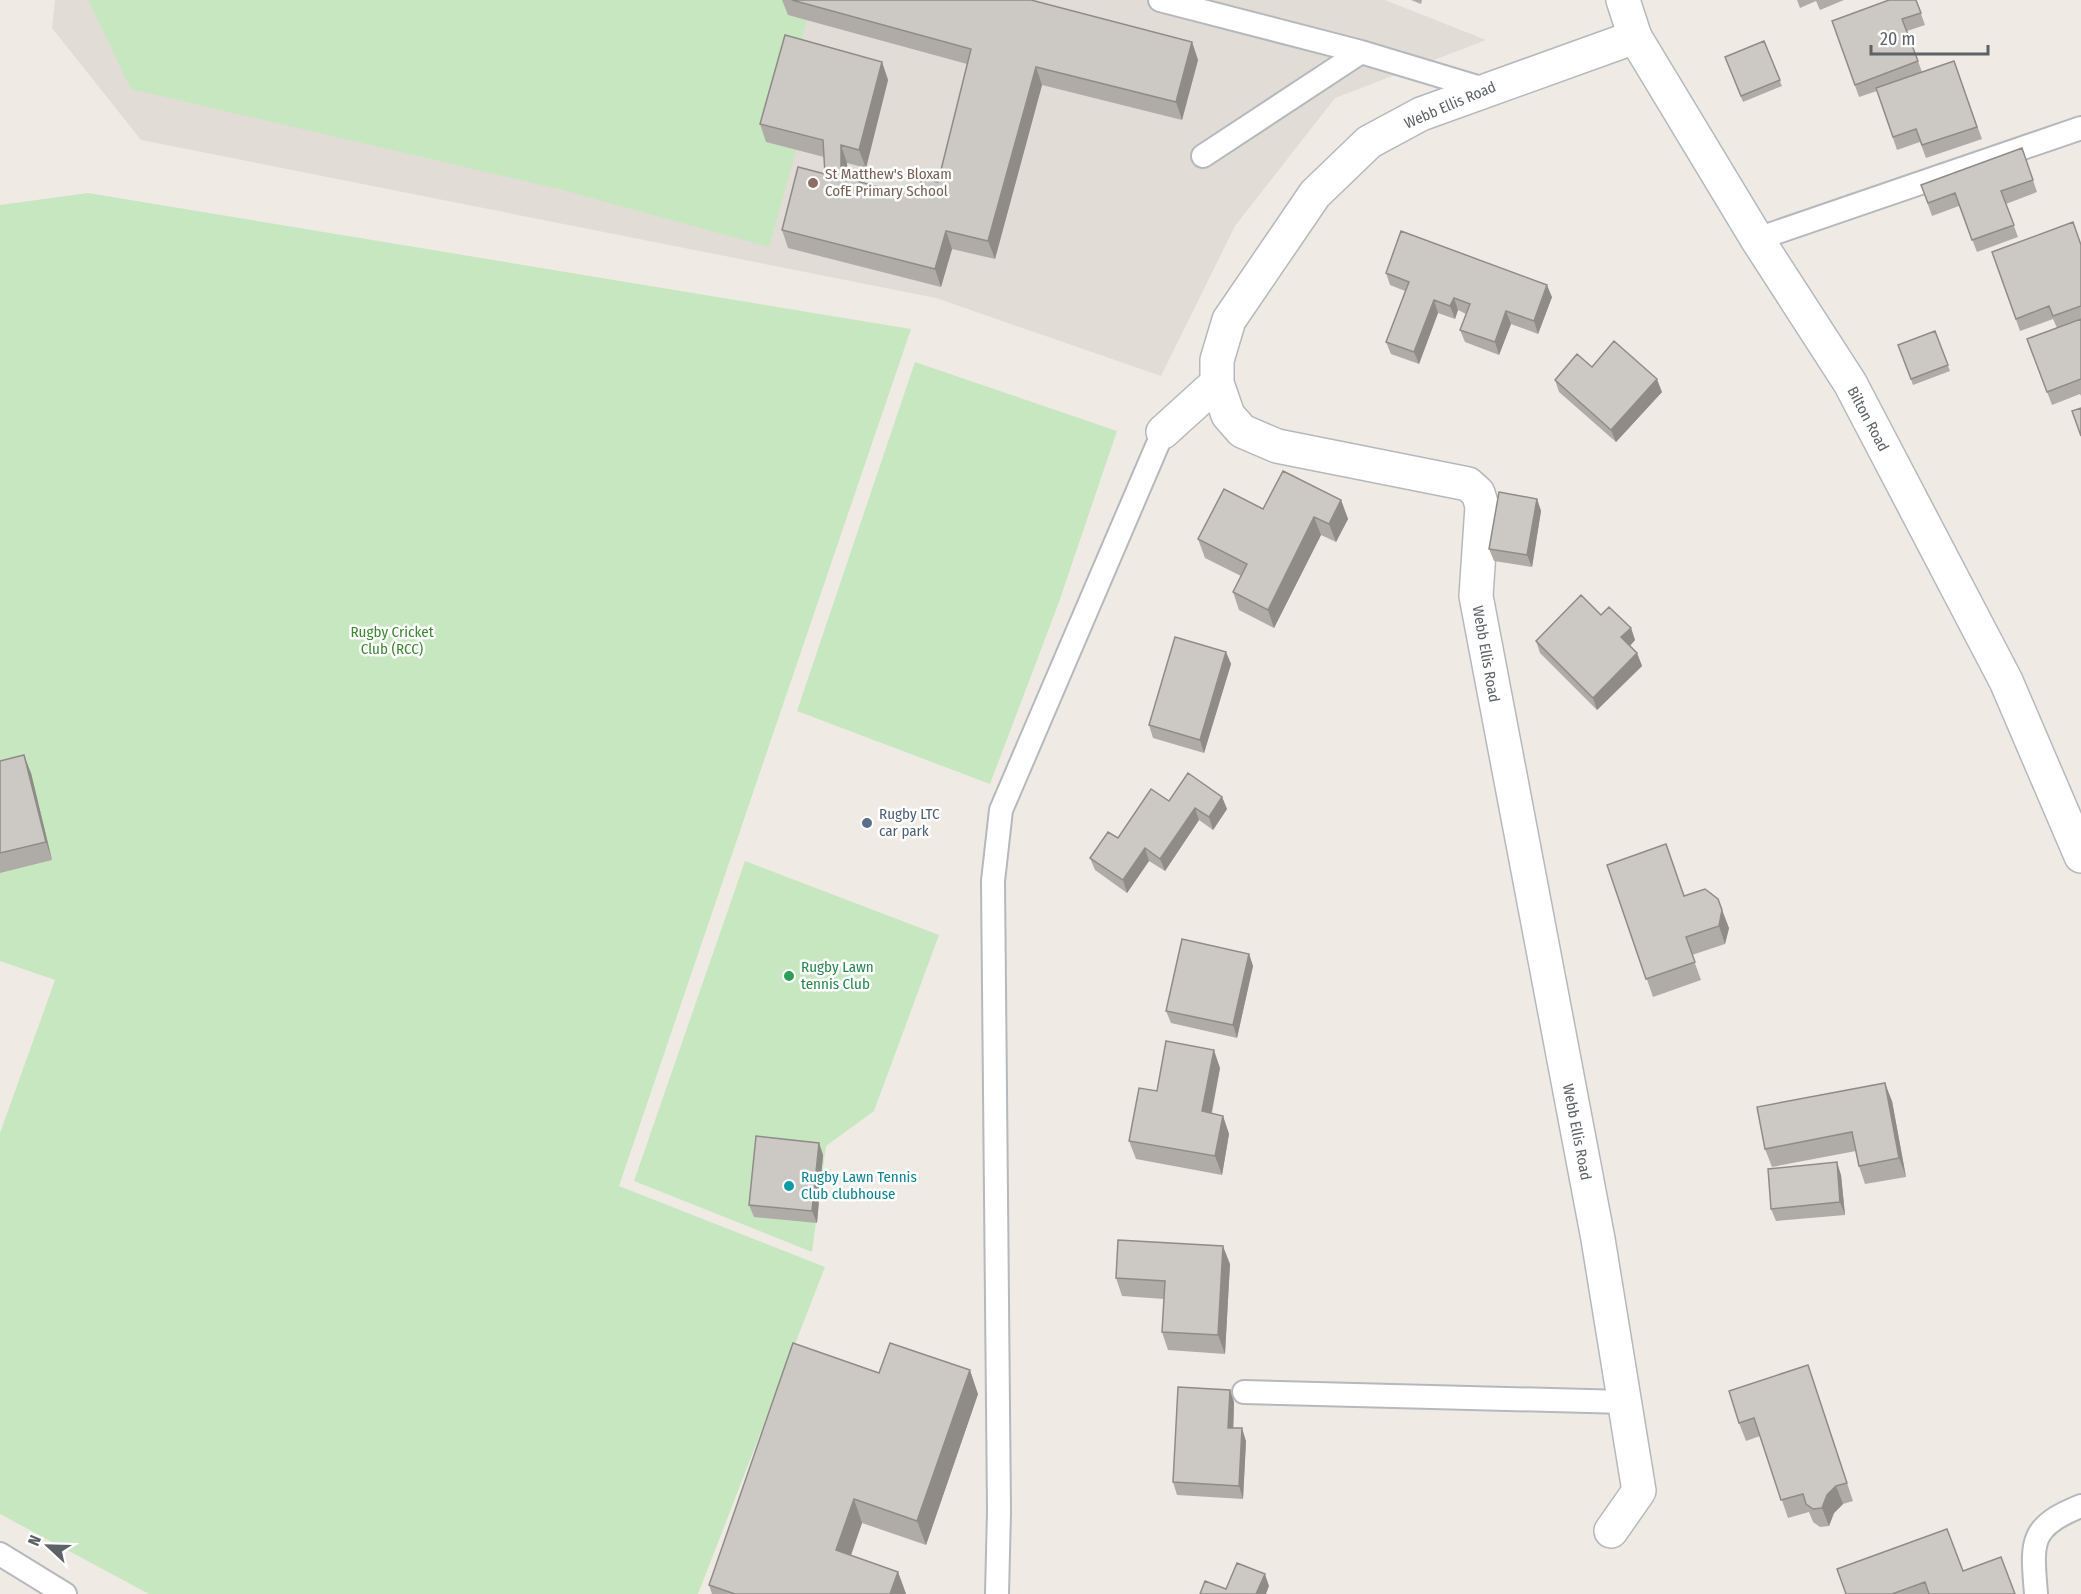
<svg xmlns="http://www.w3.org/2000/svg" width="2081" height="1594" font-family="'Fira Sans Condensed',sans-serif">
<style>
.education{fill:#e1dcd5}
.green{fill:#c7e7c0}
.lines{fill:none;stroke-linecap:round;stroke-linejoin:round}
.service-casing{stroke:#b5b8bc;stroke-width:26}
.minor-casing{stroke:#b5b8bc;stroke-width:36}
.secondary-casing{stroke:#b3b9bc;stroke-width:36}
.service{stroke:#fff;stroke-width:22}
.minor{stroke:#fff;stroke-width:33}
.secondary{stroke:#fff;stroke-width:33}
.wall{fill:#afaca8}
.shaded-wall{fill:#8f8c88}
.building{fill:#ccc8c3;stroke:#8f8c88;stroke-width:1.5}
.education-dot{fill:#8d6e63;stroke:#fff;stroke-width:2}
.service-dot{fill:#5c6f8a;stroke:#fff;stroke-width:2}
.leisure-dot{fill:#2e9e5b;stroke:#fff;stroke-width:2}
.culture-dot{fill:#0f9aa8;stroke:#fff;stroke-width:2}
.labels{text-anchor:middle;stroke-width:5;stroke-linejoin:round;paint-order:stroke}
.street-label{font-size:15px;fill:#5c6265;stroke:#fff}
.education-label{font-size:15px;fill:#785e54;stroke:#fff;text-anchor:start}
.park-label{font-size:15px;fill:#3d8632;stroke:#fff}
.service-label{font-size:15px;fill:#4e5e75;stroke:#fff;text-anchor:start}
.leisure-label{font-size:15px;fill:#27864d;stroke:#fff;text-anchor:start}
.culture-label{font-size:15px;fill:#0d838f;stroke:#fff;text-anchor:start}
</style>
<rect width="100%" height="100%" fill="#efebe4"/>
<path class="education" d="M 55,0 L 1385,0 L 1486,40 L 1335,98 L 1235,226 L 1161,376 L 936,298 L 141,140 L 52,28 Z"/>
<path class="green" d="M 88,0 L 792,0 L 807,20 L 797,55 L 767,141 L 796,150 L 769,247 L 559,189 L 131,89 Z
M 88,193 L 911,329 L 619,1186 L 825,1267 L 698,1594 L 149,1594 L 0,1514 L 0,1133 L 55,980 L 0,961 L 0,205 Z
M 915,362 L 1117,431 L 1059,602 L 990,784 L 797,711 Z
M 745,861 L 939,935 L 874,1111 L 826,1146 L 812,1252 L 634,1181 Z"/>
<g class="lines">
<g class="service-casing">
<path id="service" d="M 1160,0 L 1361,52 L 1484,89
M 1203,156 L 1361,52
M 1757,239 L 2081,128
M 1244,1392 L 1625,1402
M 0,1554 L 65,1594
M 997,1594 L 999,1511 L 993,881 L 1001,810 L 1163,432
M 2036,1594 C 2032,1543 2028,1527 2081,1506"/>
</g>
<g class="minor-casing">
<path id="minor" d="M 1163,432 L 1217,383
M 1611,1531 L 1639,1491 L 1598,1239 L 1476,596 L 1482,506 L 1478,493 L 1468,484 L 1277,446 L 1242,431 L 1228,415 L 1217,383 L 1217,360 L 1229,320 L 1315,194 L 1369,142 L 1421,114 L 1635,37"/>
</g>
<g class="secondary-casing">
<path id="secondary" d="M 1623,0 L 1635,37 L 1757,239 L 1850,383 L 2006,681 L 2081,856"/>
</g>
<use href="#service" class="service"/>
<use href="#minor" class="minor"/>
<use href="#secondary" class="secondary"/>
</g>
<path class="wall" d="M 782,0 L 1031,0 L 1192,42 L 1198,60 L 1182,120 L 1042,85 L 995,259 L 952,249 L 941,287 L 788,248 L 782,230 L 825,174 L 824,157 L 766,142 L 760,124 L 882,62 L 888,80 L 866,168 L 847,163 L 848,179 L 917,197 L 938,182 L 967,64 L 788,15 Z
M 1411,0 L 1422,0 L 1421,4 Z
M 1797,0 L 1844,0 L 1820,10 L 1816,1 L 1800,8 Z
M 1916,0 L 1925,25 L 1907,31 L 1922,72 L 1954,61 L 1982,139 L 1926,158 L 1920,142 L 1897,150 L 1877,91 L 1859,97 L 1832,21 Z
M 1764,41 L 1782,86 L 1743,102 L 1725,57 Z
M 2022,148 L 2037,192 L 2006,204 L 2018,237 L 1977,252 L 1959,206 L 1932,216 L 1921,185 Z
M 2081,245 L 2081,396 L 2080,394 L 2052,405 L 2027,339 L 2057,328 L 2053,319 L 2020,331 L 1992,252 Z
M 1386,273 L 1552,297 L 1538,334 L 1511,324 L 1499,355 L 1465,342 L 1460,330 L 1466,314 L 1458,310 L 1455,319 L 1438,313 L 1419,364 L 1391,354 L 1386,342 L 1405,291 L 1390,285 Z
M 1935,331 L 1950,371 L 1913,385 L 1898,345 Z
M 1592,367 L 1662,392 L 1616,442 L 1559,392 L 1555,380 Z
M 1537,499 L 1541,511 L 1532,567 L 1494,561 L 1489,549 Z
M 1341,500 L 1348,519 L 1336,542 L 1321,535 L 1274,628 L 1239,610 L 1233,592 L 1241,576 L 1205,558 L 1198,539 L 1263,509 Z
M 1601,615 L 1631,628 L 1635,640 L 1630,646 L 1637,653 L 1642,666 L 1597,710 L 1540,653 L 1536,641 Z
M 1226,652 L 1231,664 L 1204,753 L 1153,738 L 1149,725 Z
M 0,761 L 31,773 L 52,860 L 0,873 Z
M 1222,797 L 1227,809 L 1213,830 L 1199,820 L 1165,871 L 1149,861 L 1127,893 L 1095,870 L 1090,858 L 1169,801 Z
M 1607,865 L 1684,896 L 1729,928 L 1725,944 L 1692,955 L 1701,980 L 1653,997 Z
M 1249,954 L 1253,966 L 1237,1038 L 1171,1023 L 1166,1011 Z
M 1220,1068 L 1212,1113 L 1223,1116 L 1229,1134 L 1222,1175 L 1136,1159 L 1129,1141 Z
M 1892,1101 L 1906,1177 L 1865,1184 L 1859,1166 L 1856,1151 L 1772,1167 L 1765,1149 Z
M 819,1143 L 823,1155 L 817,1223 L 754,1217 L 749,1205 Z
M 1841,1175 L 1845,1215 L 1776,1221 L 1771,1209 Z
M 1230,1264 L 1225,1354 L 1168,1350 L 1162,1332 L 1164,1299 L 1122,1296 L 1116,1278 Z
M 879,1373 L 978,1394 L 926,1545 L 862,1523 L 851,1556 L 898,1572 L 906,1594 L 712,1594 L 709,1585 Z
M 1814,1383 L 1853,1501 L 1843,1504 L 1834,1513 L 1829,1526 L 1820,1527 L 1813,1522 L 1809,1512 L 1788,1518 L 1760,1436 L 1746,1441 L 1739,1423 Z
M 1234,1402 L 1233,1428 L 1246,1441 L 1243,1499 L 1177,1495 L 1173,1482 Z
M 1963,1571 L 2015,1594 L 1846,1594 Z"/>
<path class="shaded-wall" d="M 1192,42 L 1198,60 L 1182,120 L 1176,102 Z
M 882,62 L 888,80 L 866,168 L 859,150 Z
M 1036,67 L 1042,85 L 995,259 L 988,241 Z
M 841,145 L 847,163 L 848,195 L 841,177 Z
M 946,231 L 952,249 L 941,287 L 935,269 Z
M 1547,285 L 1552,297 L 1538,334 L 1534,321 Z
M 1454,298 L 1458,310 L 1455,319 L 1450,306 Z
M 1434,300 L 1438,313 L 1419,364 L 1414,352 Z
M 1506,311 L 1511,324 L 1499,355 L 1495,342 Z
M 1657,379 L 1662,392 L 1616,442 L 1611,430 Z
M 1537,499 L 1541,511 L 1532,567 L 1527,555 Z
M 1341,500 L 1348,519 L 1336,542 L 1329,524 Z
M 1314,517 L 1321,535 L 1274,628 L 1268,610 Z
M 1631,628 L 1635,640 L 1626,650 L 1621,637 Z
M 1226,652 L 1231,664 L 1204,753 L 1200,740 Z
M 1637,653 L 1642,666 L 1597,710 L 1593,698 Z
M 24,755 L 31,773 L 52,860 L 46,842 Z
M 1222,797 L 1227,809 L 1213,830 L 1209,817 Z
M 1195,808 L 1199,820 L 1165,871 L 1160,859 Z
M 1145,848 L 1149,861 L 1127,893 L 1123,880 Z
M 1718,899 L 1729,928 L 1725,944 L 1719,926 Z
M 1249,954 L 1253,966 L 1237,1038 L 1233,1025 Z
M 1214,1050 L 1220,1068 L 1208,1130 L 1202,1111 Z
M 1885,1083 L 1892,1101 L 1906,1177 L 1899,1158 Z
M 1223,1116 L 1229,1134 L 1222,1175 L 1215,1156 Z
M 819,1143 L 823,1155 L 817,1223 L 812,1211 Z
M 1837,1162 L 1841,1175 L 1845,1215 L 1840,1202 Z
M 1223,1246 L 1230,1264 L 1225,1354 L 1218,1335 Z
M 970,1370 L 978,1394 L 926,1545 L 917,1521 Z
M 1230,1390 L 1234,1402 L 1233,1440 L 1228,1428 Z
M 1242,1428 L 1246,1441 L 1243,1499 L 1239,1486 Z
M 1836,1486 L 1843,1504 L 1834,1513 L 1829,1526 L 1822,1508 L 1827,1495 Z
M 854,1499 L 862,1523 L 844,1574 L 836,1550 Z
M 898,1572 L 906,1594 L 890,1594 Z
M 1265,1574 L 1269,1586 L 1266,1594 L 1256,1594 Z"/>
<path class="building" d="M 792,0 L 1031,0 L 1192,42 L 1176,102 L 1036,67 L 988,241 L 946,231 L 935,269 L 782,230 L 798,167 L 825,174 L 823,140 L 760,124 L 785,35 L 882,62 L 859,150 L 841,145 L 841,177 L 917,197 L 922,178 L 938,182 L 971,49 Z
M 1889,0 L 1916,0 L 1921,13 L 1902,19 L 1918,61 L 1855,85 L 1832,21 Z
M 1764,41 L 1780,80 L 1741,96 L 1725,57 Z
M 1954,61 L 1977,127 L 1922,145 L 1916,129 L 1893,137 L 1876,88 Z
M 2022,148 L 2033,180 L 2001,191 L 2014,225 L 1972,240 L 1955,193 L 1928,203 L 1921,185 Z
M 2073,222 L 2081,245 L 2081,306 L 2053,316 L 2049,306 L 2016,319 L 1992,252 Z
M 1401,231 L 1547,285 L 1534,321 L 1506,311 L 1495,342 L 1460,330 L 1470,304 L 1454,298 L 1450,306 L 1434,300 L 1414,352 L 1386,342 L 1409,282 L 1386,273 Z
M 2081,319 L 2081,379 L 2047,392 L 2027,339 Z
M 1935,331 L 1948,365 L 1911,379 L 1898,345 Z
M 1614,341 L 1657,379 L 1611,430 L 1555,380 L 1577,354 L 1592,367 Z
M 2081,408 L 2081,436 L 2072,411 Z
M 1283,471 L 1341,500 L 1329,524 L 1314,517 L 1268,610 L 1233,592 L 1247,564 L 1198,539 L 1224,489 L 1263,509 Z
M 1499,492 L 1537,499 L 1527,555 L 1489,549 Z
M 1581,595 L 1601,615 L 1609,607 L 1631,628 L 1621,637 L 1637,653 L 1593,698 L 1536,641 Z
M 1175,637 L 1226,652 L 1200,740 L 1149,725 Z
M 24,755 L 46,842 L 0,853 L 0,761 Z
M 1188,773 L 1222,797 L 1209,817 L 1195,808 L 1160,859 L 1145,848 L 1123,880 L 1090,858 L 1108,832 L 1118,838 L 1151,789 L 1169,801 Z
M 1666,844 L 1684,896 L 1705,889 L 1718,899 L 1722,910 L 1719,926 L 1686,937 L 1695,962 L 1646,979 L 1607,865 Z
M 1182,939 L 1249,954 L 1233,1025 L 1166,1011 Z
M 1166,1041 L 1214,1050 L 1202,1111 L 1223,1116 L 1215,1156 L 1129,1141 L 1139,1088 L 1157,1091 Z
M 1885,1083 L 1899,1158 L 1859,1166 L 1852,1132 L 1765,1149 L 1757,1107 Z
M 756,1136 L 819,1143 L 812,1211 L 749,1205 Z
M 1837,1162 L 1840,1202 L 1771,1209 L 1768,1169 Z
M 1118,1240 L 1223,1246 L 1218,1335 L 1162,1332 L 1165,1281 L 1116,1278 Z
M 793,1343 L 879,1373 L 890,1343 L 970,1370 L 917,1521 L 854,1499 L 836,1550 L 898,1572 L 890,1594 L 735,1594 L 709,1585 Z
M 1808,1365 L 1847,1483 L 1836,1486 L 1827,1495 L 1822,1508 L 1813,1509 L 1806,1504 L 1803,1494 L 1781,1500 L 1754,1418 L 1739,1423 L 1729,1391 Z
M 1178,1387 L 1230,1390 L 1228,1428 L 1242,1428 L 1239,1486 L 1173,1482 Z
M 1947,1529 L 1963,1571 L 2001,1557 L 2015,1594 L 1929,1594 L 1925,1582 L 1892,1594 L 1846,1594 L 1837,1569 Z
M 1237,1563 L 1265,1574 L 1256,1594 L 1200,1594 L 1205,1581 L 1226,1589 Z"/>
<circle class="education-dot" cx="813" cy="183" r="6"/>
<circle class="service-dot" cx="867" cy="823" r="6"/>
<circle class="leisure-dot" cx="789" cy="976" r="6"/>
<circle class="culture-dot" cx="789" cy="1186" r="6"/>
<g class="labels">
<g class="street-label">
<text transform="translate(1450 105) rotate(-23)" y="5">Webb Ellis Road</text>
<text transform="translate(1868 419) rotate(62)" y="5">Bilton Road</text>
<text transform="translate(1486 654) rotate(80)" y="5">Webb Ellis Road</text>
<text transform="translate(1577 1132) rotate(79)" y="5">Webb Ellis Road</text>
</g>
<g class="education-label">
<text x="825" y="179">St Matthew's Bloxam<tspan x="825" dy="17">CofE Primary School</tspan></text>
</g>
<g class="park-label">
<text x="392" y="637">Rugby Cricket<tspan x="392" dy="17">Club (RCC)</tspan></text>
</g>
<g class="service-label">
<text x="879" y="819">Rugby LTC<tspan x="879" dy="17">car park</tspan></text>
</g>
<g class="leisure-label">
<text x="801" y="972">Rugby Lawn<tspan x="801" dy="17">tennis Club</tspan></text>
</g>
<g class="culture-label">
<text x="801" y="1182">Rugby Lawn Tennis<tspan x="801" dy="17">Club clubhouse</tspan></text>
</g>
</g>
<g transform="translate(48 1546) rotate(292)" stroke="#ffffff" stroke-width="4.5" paint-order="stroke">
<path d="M0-4.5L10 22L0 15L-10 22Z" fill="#5c6265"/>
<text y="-9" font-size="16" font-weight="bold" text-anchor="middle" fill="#5c6265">N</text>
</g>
<path d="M1871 45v9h117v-9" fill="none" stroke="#5c6265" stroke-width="3"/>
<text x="1880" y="45" font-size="18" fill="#5c6265" stroke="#ffffff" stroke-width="4.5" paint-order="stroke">20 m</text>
</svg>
